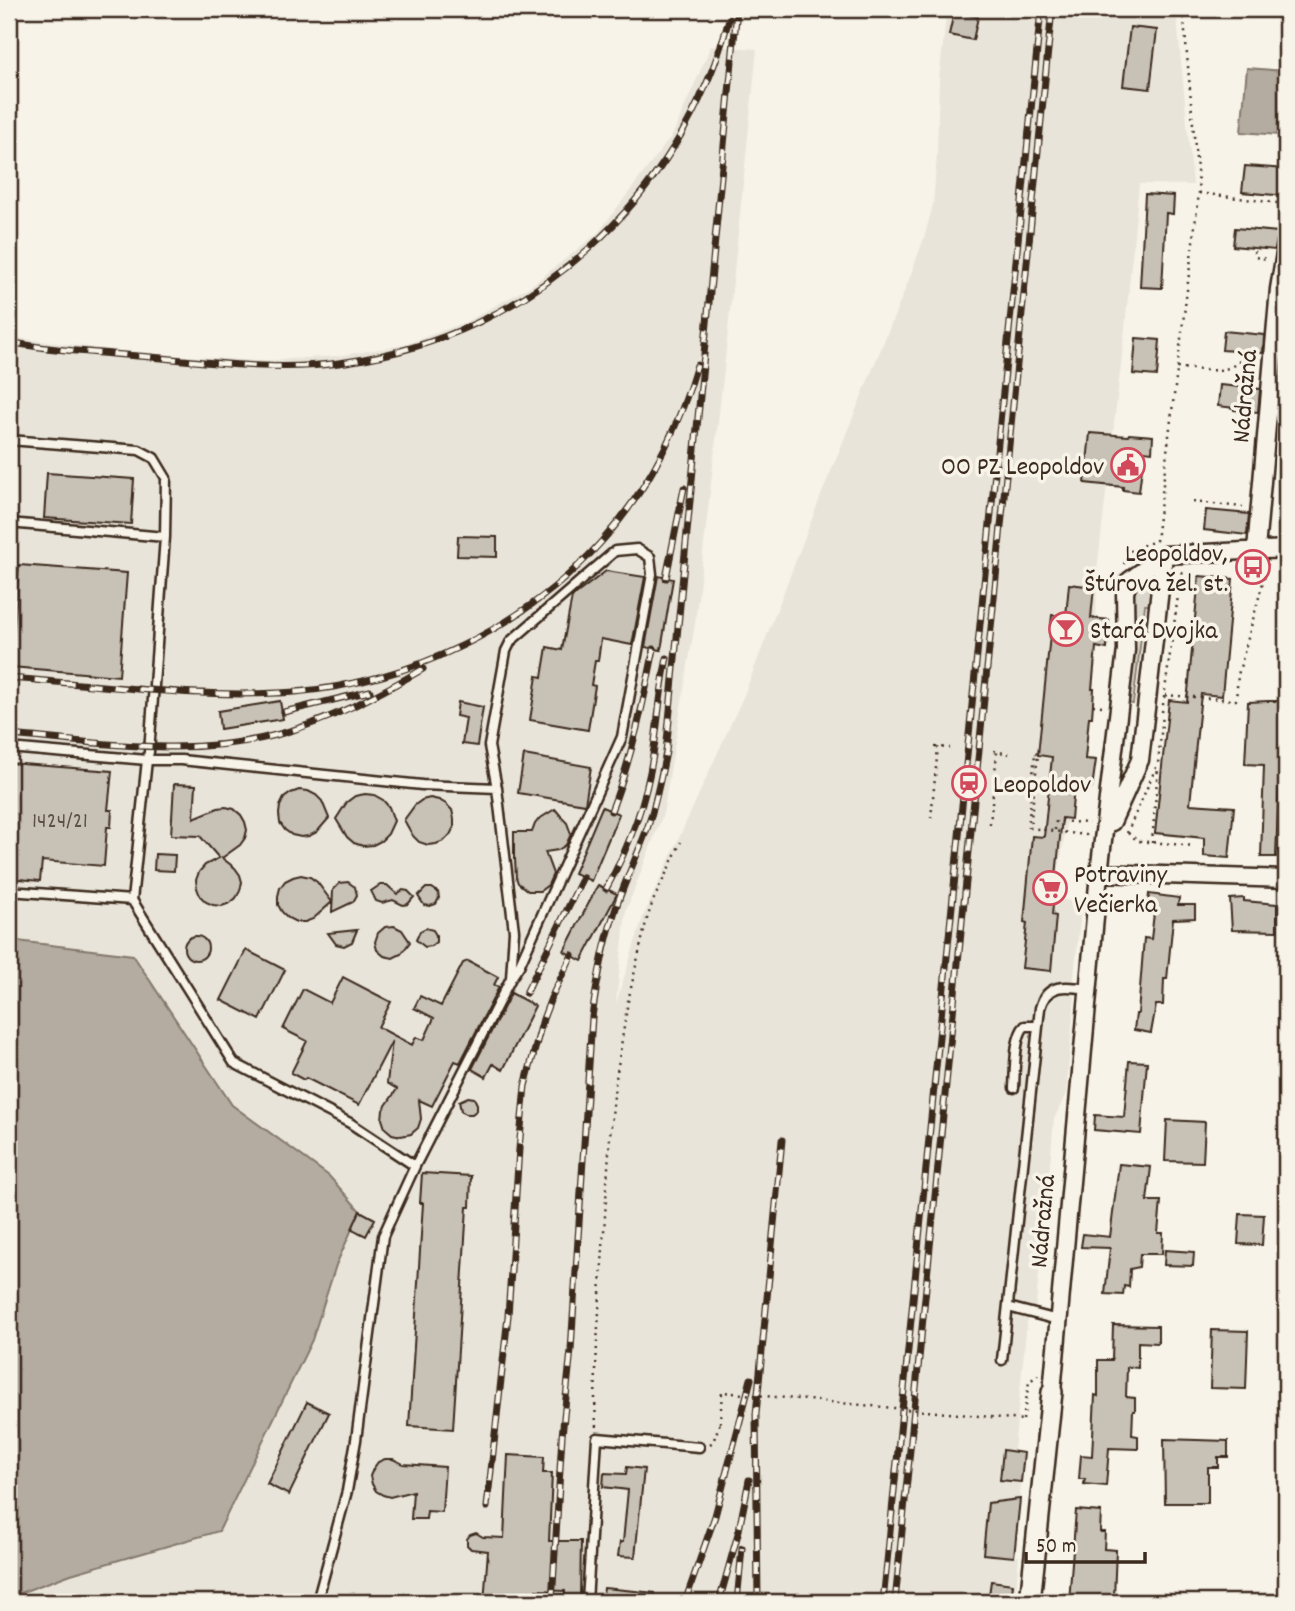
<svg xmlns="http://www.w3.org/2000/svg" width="1295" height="1611" font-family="Dekko,sans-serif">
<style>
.built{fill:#e9e4d9}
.green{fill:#dbd6cb;stroke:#8b8074;stroke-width:2}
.water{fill:#b4aca0;stroke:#84786c;stroke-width:2}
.building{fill:#c8c1b6;stroke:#3b2a1e;stroke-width:2}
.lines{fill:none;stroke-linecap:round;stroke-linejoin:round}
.service-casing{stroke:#3b2a1e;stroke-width:13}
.minor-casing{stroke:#3b2a1e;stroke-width:21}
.tertiary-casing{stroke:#3b2a1e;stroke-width:24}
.path{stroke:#3b2a1e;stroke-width:2.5;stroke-dasharray:2 5;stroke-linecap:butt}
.service{stroke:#f7f3e8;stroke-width:8}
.minor{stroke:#f7f3e8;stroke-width:16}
.tertiary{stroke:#f7f3e8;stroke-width:19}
.rail-casing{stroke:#3b2a1e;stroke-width:7}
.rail{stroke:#f7f3e8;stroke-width:4.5;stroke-dasharray:13;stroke-linecap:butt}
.path-bridge{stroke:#3b2a1e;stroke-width:2.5;stroke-dasharray:2 5;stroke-linecap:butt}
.labels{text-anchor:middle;stroke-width:7;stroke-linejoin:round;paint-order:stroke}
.number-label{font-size:23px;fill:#5e5044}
.street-label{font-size:26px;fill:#3b2a1e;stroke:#f7f3e8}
.poi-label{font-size:26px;fill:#3b2a1e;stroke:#f7f3e8;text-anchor:start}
</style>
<rect width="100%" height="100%" fill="#f7f3e8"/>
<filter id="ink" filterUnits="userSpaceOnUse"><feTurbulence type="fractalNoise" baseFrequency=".0143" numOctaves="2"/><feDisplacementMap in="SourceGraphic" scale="14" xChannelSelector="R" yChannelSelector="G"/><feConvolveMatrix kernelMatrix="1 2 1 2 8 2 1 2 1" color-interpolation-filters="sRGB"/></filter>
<g filter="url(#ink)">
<path class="built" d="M 947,9 L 1176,9 L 1193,185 L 1139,184 L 1124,338 L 1097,571 L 1096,647 L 1054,899 L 1082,902 L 1074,977 L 1075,995 L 1066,1094 L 1054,1119 L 1048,1188 L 1049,1197 L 1048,1208 L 1044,1217 L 1036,1305 L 1027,1322 L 1014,1450 L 1024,1453 L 1014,1557 L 1019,1556 L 1015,1602 L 9,1602 L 9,337 L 128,352 L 259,361 L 337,356 L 404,345 L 466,322 L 532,285 L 598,233 L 673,134 L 711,46 L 757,49 L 724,369 L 695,624 L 663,814 L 626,911 L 616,1003 L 643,917 L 744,695 L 822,493 L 907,285 L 924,238 L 933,205 L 937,154 L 939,79 Z"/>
<path class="green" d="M 1135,585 L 1146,585 L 1156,598 L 1148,605 L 1145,605 L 1133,704 L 1127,703 L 1130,597 Z"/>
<path class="water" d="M 1247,68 L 1285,71 L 1279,135 L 1241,132 Z
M 9,940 L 133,955 L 232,1105 L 329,1176 L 360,1211 L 336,1265 L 312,1340 L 219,1531 L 71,1574 L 9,1597 Z"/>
<path class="building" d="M 954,12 L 978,17 L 973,40 L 949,35 Z
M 1130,27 L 1157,30 L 1150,89 L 1123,86 Z
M 1245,166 L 1286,169 L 1286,196 L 1242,192 Z
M 1145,194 L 1174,196 L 1173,214 L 1166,213 L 1162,288 L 1140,287 Z
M 1235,228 L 1278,232 L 1275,250 L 1233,246 Z
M 1224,331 L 1264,335 L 1263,353 L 1222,350 Z
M 1136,338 L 1160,340 L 1157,376 L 1133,374 Z
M 1220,385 L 1260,389 L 1258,412 L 1234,410 L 1234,408 L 1218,406 Z
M 1090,433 L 1128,436 L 1129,434 L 1153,436 L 1152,452 L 1144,451 L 1139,492 L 1123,490 L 1123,487 L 1085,483 Z
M 47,473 L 134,479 L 131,524 L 44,518 Z
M 1206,510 L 1249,514 L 1247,535 L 1204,530 Z
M 458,536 L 497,537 L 497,557 L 457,556 Z
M 19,565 L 127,573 L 119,676 L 11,667 Z
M 606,571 L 645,577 L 632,645 L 601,639 L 598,661 L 595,661 L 591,685 L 595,686 L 588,730 L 530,720 L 537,676 L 542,677 L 547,647 L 562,650 L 572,597 Z
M 658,576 L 673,579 L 661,650 L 645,647 Z
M 1199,576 L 1233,579 L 1222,696 L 1201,694 L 1190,804 L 1234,807 L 1229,858 L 1204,856 L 1204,838 L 1155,833 L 1169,700 L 1187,702 Z
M 1069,584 L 1094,587 L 1091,618 L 1109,620 L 1107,649 L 1096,647 L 1092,689 L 1094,689 L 1092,717 L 1089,717 L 1085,759 L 1096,760 L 1092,788 L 1074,787 L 1071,819 L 1062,818 L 1052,915 L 1056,916 L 1051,971 L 1022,968 L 1027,923 L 1024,922 L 1032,836 L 1044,837 L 1052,757 L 1038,755 L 1052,615 L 1066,616 Z
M 280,701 L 283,719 L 220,729 L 218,711 Z
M 1268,701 L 1282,701 L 1276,857 L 1261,857 L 1264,765 L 1245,764 L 1248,702 Z
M 458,702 L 483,707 L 477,746 L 462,744 L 466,718 L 456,716 Z
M 524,755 L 591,767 L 585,804 L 518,793 Z
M 9,763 L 112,771 L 108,810 L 112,810 L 111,827 L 107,827 L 104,866 L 42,861 L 40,881 L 9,878 Z
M 174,784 L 196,785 L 194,818 L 218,808 L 226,807 L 234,809 L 241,815 L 245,822 L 247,830 L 245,838 L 240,845 L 222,858 L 235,868 L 240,875 L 242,882 L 240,891 L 236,898 L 230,903 L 222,906 L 213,905 L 206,902 L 200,896 L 197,888 L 196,880 L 199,872 L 205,865 L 219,858 L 200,836 L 171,835 Z
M 299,790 L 308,791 L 316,795 L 322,801 L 329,818 L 317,832 L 309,836 L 301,837 L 292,835 L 285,830 L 280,823 L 279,814 L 280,806 L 284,798 L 291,793 Z
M 365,794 L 374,795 L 383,800 L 389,807 L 394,821 L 388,834 L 381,841 L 373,845 L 363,846 L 354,843 L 347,837 L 336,819 L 347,802 L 355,796 Z
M 430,798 L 439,800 L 446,804 L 452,810 L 454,819 L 454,827 L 450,835 L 444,841 L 436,844 L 428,845 L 419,842 L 413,836 L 404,820 L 415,805 L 422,800 Z
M 602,807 L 619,814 L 591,881 L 574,873 Z
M 555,809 L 567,823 L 571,834 L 566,845 L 558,850 L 545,852 L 553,874 L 548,885 L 540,891 L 528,891 L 518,883 L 516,877 L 515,859 L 514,859 L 514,832 L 532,832 L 535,824 L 539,819 Z
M 155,854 L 175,855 L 174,871 L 154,870 Z
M 301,875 L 310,877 L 317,882 L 332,902 L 313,919 L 305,922 L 296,922 L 288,918 L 282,912 L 278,905 L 278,896 L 280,888 L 285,881 L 293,877 Z
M 348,882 L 355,887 L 357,895 L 353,902 L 332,912 L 333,890 L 340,883 Z
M 380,885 L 387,885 L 397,894 L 403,890 L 408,891 L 414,897 L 408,904 L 403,905 L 393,900 L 382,903 L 376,901 L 371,891 Z
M 598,885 L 617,894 L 582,961 L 564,951 Z
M 426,888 L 432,888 L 438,892 L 439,898 L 436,904 L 430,906 L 424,905 L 418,896 Z
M 1149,894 L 1179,898 L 1178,905 L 1195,905 L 1195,918 L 1173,919 L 1167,979 L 1164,979 L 1163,1005 L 1156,1005 L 1151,1033 L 1134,1030 L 1136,1014 L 1138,1014 L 1144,938 L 1151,939 L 1154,913 L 1147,913 Z
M 1244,898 L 1244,901 L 1277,904 L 1277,931 L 1232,930 L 1230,899 Z
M 394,926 L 402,930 L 410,942 L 401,954 L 393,958 L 384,956 L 377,950 L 375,942 L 378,933 L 385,927 Z
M 426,928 L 433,930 L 436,935 L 436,942 L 431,946 L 425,947 L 416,940 L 420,931 Z
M 357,930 L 352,942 L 344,946 L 336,944 L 328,933 Z
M184 948a12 12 0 1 1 24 0a12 12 0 1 1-24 0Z
M 246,950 L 285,970 L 260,1020 L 221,1000 Z
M 468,961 L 498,977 L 494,985 L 499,987 L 460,1063 L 455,1061 L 432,1106 L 419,1100 L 421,1119 L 418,1128 L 411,1134 L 401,1136 L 392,1134 L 385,1128 L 382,1119 L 383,1110 L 397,1089 L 387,1083 L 392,1041 L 359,1105 L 306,1078 L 304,1080 L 291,1073 L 307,1041 L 283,1029 L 303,989 L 330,1003 L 343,977 L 391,1002 L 378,1027 L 412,1045 L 416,1037 L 424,1040 L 434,1018 L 414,1008 L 420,996 L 441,1006 L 463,963 Z
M 511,993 L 535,1006 L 503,1070 L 493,1064 L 486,1077 L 472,1069 Z
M 1129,1061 L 1147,1062 L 1141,1134 L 1094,1130 L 1095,1115 L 1124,1117 Z
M 468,1097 L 474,1098 L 477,1104 L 477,1110 L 472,1114 L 466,1114 L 461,1111 L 459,1101 Z
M 1167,1120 L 1205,1122 L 1203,1162 L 1165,1161 Z
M 1119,1164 L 1151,1167 L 1147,1201 L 1161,1201 L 1158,1233 L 1163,1233 L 1162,1254 L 1140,1254 L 1139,1267 L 1130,1269 L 1129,1287 L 1124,1286 L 1123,1295 L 1105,1294 L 1110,1248 L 1081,1247 L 1083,1234 L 1110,1237 Z
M 422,1173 L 471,1176 L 470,1207 L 467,1207 L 453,1429 L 409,1426 L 423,1203 L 420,1203 Z
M 360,1211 L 375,1219 L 366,1236 L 352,1229 Z
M 1240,1214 L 1264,1215 L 1262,1245 L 1238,1244 Z
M 1165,1250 L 1194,1252 L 1193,1266 L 1164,1265 Z
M 1113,1325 L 1158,1326 L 1158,1343 L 1138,1342 L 1138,1368 L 1127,1367 L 1126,1397 L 1135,1398 L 1135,1411 L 1133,1411 L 1132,1435 L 1138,1436 L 1138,1449 L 1109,1448 L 1106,1486 L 1084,1484 L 1085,1479 L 1079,1479 L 1081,1455 L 1092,1456 L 1095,1395 L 1098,1396 L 1098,1360 L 1112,1360 Z
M 1212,1330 L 1248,1331 L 1246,1389 L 1210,1388 Z
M 307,1402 L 329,1413 L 289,1495 L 267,1484 Z
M 1164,1439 L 1228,1441 L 1228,1457 L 1218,1457 L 1218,1467 L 1208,1467 L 1208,1503 L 1165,1503 Z
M 1003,1450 L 1024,1453 L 1021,1482 L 1000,1480 Z
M 508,1455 L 544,1457 L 543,1473 L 552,1473 L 549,1541 L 581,1541 L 580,1599 L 565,1599 L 565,1591 L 536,1590 L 536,1602 L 484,1602 L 488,1551 L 471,1549 L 467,1545 L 467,1539 L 470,1535 L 476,1533 L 483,1537 L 504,1538 Z
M 385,1459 L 393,1459 L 403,1464 L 445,1467 L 442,1512 L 427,1511 L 426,1519 L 411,1519 L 413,1491 L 390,1497 L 383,1495 L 376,1491 L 372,1484 L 370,1476 L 373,1469 L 378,1462 Z
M 627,1467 L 644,1469 L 635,1557 L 618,1556 L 620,1542 L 623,1542 L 628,1490 L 603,1487 L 604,1473 L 626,1474 Z
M 1020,1499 L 1014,1557 L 983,1554 L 988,1503 Z
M 1076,1510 L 1101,1512 L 1100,1532 L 1105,1532 L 1104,1549 L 1116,1550 L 1114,1597 L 1096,1596 L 1096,1602 L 1069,1602 Z
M 991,1581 L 1013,1584 L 1011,1602 L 988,1602 Z
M 604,1588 L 655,1593 L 654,1602 L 602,1602 Z"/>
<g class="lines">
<g class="service-casing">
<path id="service" d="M 9,440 L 139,450 L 154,458 L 166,478 L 165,537 L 149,752 L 147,760 L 132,900
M 9,523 L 165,537
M 9,748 L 147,760 L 181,760 L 422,785 L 497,788
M 9,891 L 132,900 L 234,1063 L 350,1123 L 415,1166 L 383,1236 L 356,1440 L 347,1491 L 317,1602
M 1014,1088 C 1015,1072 1014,1036 1025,1026 L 1038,1026
M 415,1166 L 511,978 L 514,931 L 497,788 L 489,746 L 506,651 L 511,641 L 615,551 L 637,549 L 650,557 L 652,574 L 622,737 L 519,966 L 511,978
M 1008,1307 L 1058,1320
M 1002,1360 L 1040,1008 C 1047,982 1067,986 1089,989
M 587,1602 L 597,1438 L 699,1447"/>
</g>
<g class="minor-casing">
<path id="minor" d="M 1256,550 L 1279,289 L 1286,247
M 1164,555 L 1286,549
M 1112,822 L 1140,760 L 1164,555
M 1099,873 L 1286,879
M 1052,1392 L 1099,873 L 1126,650 L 1125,592 L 1129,581 L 1164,555"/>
</g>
<g class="tertiary-casing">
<path id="tertiary" d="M 1030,1602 L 1052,1392"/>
</g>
<path class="path" d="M 1199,193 L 1286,204
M 1254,251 L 1255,257 L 1267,259
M 1177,368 C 1192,368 1214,373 1228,368 C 1243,362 1238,355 1258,357
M 1239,411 L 1241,428 L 1249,442
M 1193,502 L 1243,507
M 1156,541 L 1199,193 L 1183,9
M 1124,564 L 1132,549 L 1156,541
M 1165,695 L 1236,700 L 1238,675 L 1268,564
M 1093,705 L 1103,706
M 1162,712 L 1181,574 L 1187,571
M 935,747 L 950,748
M 994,751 L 1009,754
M 1035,753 L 1038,754 L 1030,828 L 1086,835 L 1087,839
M 931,818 L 938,747
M 990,824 L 997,752
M 1028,828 L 1035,753
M 1055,830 L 1056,821 L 1089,823
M 1127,833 L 1158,763 L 1163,714
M 1128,833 L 1138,841 L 1195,846
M 1152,843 L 1158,767
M 1023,1420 L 1029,1382 L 1038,1375
M 596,1427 L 595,1398 L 597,1343 L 610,1136 L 615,1085 L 628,1001 L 646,922 L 653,901 L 681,842
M 710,1444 L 713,1442 L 720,1423"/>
<use href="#service" class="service"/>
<use href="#minor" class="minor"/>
<use href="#tertiary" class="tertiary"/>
<g class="rail-casing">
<path id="rail" d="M 9,342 C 55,351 104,353 151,357 C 216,363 281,372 346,362 C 533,335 680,200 729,19
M 666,578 L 684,488
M 9,678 C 102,685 201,699 295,692 C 410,682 525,628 602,541 C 647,491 678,430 697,365
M 284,712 L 370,691
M 9,735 C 97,742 189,758 276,735 C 329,721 376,696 423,669
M 611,811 C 632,758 643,704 654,649
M 606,889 C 629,847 646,802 653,755 C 658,723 660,690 667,658
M 526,993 L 583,877
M 487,1507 L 508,1316 L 519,1149 L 525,1086 L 543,1019 L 551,998 L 572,955
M 552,1602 L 562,1436 L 571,1350 L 592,1017 C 597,981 603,946 615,911 C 624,882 638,855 648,826 C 656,802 661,777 666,752 L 737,9
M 685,1602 L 715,1516 L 751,1379
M 719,1602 L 739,1530 L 749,1480
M 737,1602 L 742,1548
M 758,1602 L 756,1414 L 782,1140
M 883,1602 L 1041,9
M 895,1602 L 1052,9"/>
</g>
<use href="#rail" class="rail"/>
<path class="path-bridge" d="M 720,1423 L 722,1392 L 1023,1420"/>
</g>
</g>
<defs>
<g id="civic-ring" transform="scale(1.75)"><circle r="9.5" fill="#f7f3e8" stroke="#d1495b" stroke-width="1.5"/><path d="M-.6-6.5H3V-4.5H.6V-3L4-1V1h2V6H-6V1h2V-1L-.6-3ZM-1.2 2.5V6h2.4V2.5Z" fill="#d1495b"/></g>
<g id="bus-ring" transform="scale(1.75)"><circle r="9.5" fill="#f7f3e8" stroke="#d1495b" stroke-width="1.5"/><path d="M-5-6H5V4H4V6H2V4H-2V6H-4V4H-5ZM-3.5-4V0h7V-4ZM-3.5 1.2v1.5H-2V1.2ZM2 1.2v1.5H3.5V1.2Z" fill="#d1495b"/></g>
<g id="bar-ring" transform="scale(1.75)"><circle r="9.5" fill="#f7f3e8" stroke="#d1495b" stroke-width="1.5"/><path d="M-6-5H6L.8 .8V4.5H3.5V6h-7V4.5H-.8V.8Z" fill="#d1495b"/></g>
<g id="station-ring" transform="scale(1.75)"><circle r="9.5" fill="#f7f3e8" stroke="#d1495b" stroke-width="1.5"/><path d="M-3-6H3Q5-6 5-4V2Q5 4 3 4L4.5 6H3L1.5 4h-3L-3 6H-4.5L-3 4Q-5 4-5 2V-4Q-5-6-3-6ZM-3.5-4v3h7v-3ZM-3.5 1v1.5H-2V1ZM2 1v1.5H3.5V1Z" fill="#d1495b"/></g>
<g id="supermarket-ring" transform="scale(1.75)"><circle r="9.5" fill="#f7f3e8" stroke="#d1495b" stroke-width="1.5"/><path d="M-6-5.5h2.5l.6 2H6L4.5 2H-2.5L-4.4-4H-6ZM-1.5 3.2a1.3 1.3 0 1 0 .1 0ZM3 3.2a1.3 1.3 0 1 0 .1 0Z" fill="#d1495b"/></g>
</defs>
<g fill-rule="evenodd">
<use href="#civic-ring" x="1128" y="465"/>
<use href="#bus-ring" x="1253" y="567"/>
<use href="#bar-ring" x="1066" y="629"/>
<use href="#station-ring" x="969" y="783"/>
<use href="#supermarket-ring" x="1050" y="888"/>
</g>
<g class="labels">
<g class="number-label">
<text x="60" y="827">1424/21</text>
</g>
<g class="street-label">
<text transform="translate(1243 396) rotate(-85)" y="9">Nádražná</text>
<text transform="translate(1041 1221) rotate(-85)" y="9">Nádražná</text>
</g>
<g class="poi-label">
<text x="1104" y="474" text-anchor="end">OO PZ Leopoldov</text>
<text x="1228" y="561" text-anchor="end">Leopoldov,<tspan x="1228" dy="30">Štúrova žel. st.</tspan></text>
<text x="1090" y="638">Stará Dvojka</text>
<text x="993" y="792">Leopoldov</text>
<text x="1074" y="882">Potraviny<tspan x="1074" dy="30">Večierka</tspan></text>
</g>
</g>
<rect width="1295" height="1611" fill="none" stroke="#f7f3e8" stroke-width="35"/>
<rect x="18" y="18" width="1260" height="1576" fill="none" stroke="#3b2a1e" stroke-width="2.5" filter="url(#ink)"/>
<path d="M1026 1552v10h119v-10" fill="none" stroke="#3b2a1e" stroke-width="3.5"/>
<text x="1036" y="1552" font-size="21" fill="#3b2a1e" stroke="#f7f3e8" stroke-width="5" paint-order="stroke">50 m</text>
</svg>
